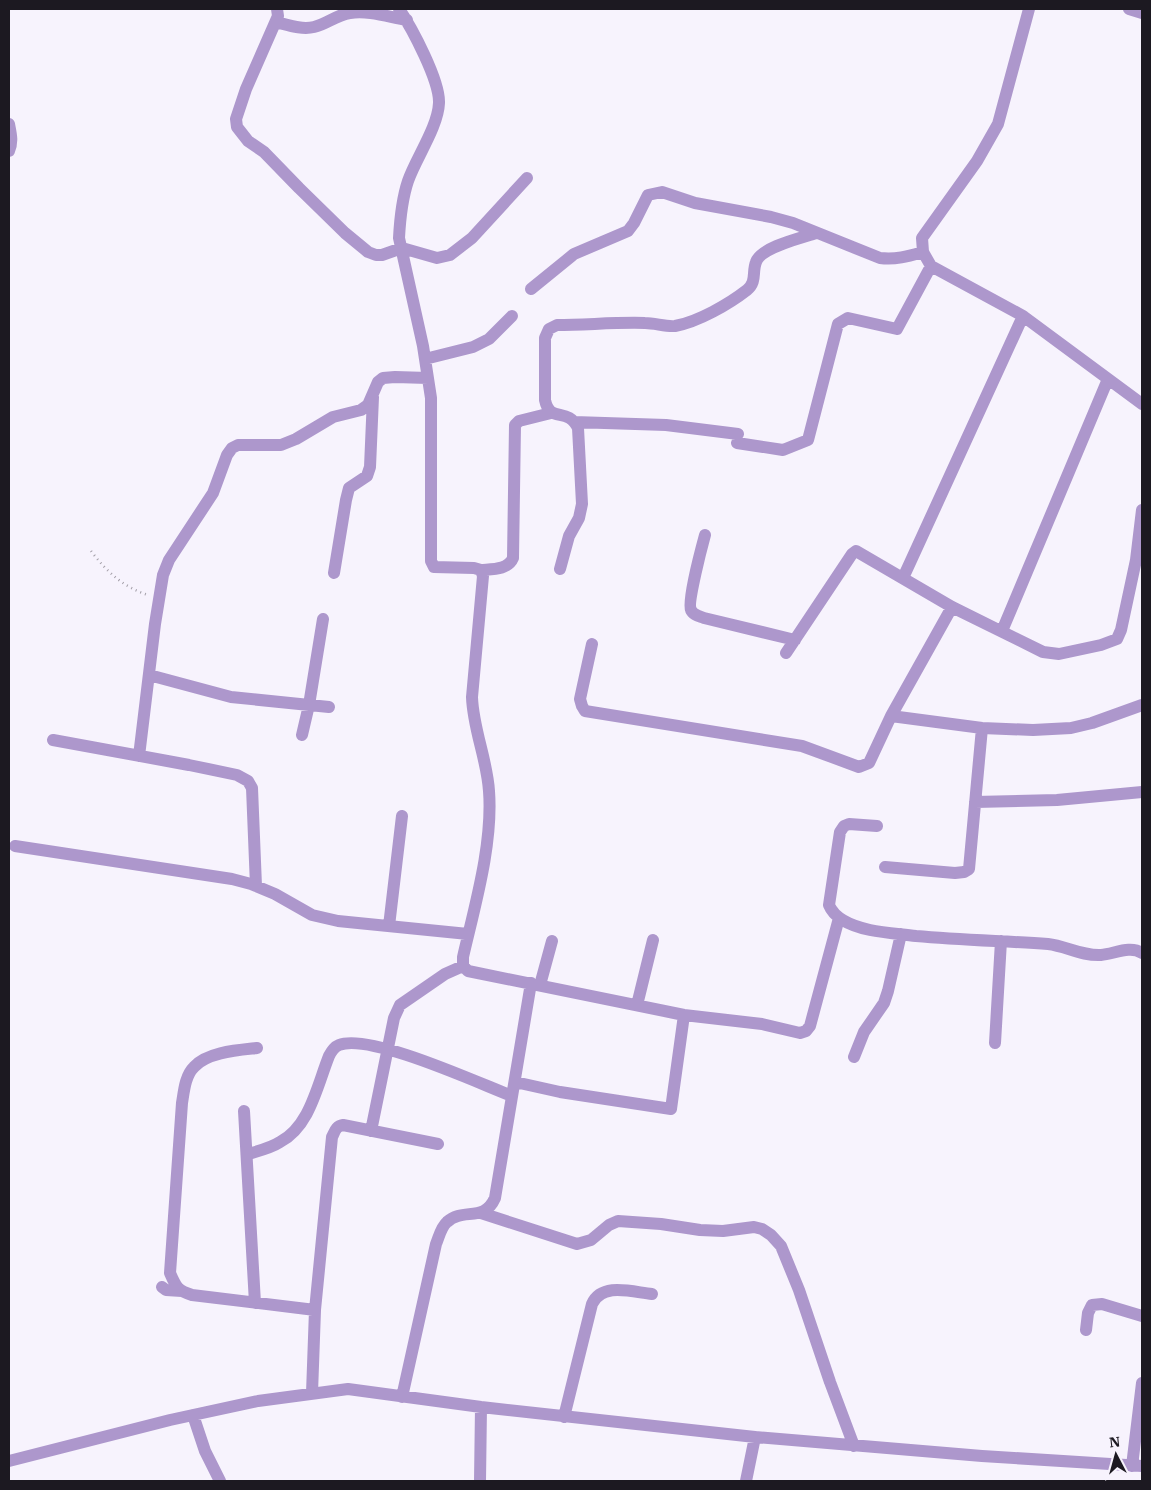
<svg xmlns="http://www.w3.org/2000/svg" width="1151" height="1490" font-family="'IBM Plex Serif',serif">
<style>
.lines{fill:none;stroke-linecap:round;stroke-linejoin:round}
.path{stroke:#a39fa8;stroke-width:2.5;stroke-dasharray:1 4;stroke-linecap:butt}
.minor{stroke:#ad97cc;stroke-width:12}
</style>
<rect width="100%" height="100%" fill="#f7f3fd"/>
<g class="lines">
<path class="path" d="M 91,551 C 107,572 123,587 148,595"/>
<path class="minor" d="M 277,9 L 278,16 L 246,89 L 236,119 L 237,127 L 248,141 L 264,152 L 299,188 L 345,233 L 368,252 L 376,255 L 382,255 L 402,248 L 437,258 L 450,255 L 472,238 L 527,178
M 399,9 C 412,28 440,81 439,103 C 438,127 416,158 408,181 C 402,199 400,219 399,238 L 423,346 L 431,398 L 431,561 L 434,567 L 474,568 L 481,570 L 483,576 L 472,697 C 473,729 487,759 489,791 C 493,844 475,905 463,957 L 463,966 L 468,971 L 684,1015 L 762,1024 L 800,1033 L 806,1031 L 810,1026 L 839,918
M 1029,9 L 998,124 L 977,161 L 922,238 L 923,252 L 931,266 L 1023,316 L 1142,404
M 1129,9 L 1142,13
M 276,22 C 288,25 302,30 314,27 C 327,24 336,15 350,13 C 368,10 389,17 407,20
M 9,124 C 11,134 13,142 9,151
M 531,289 L 574,254 L 628,231 L 634,223 L 648,195 L 662,192 L 695,203 L 771,217 L 793,223 L 880,258 C 896,260 909,256 923,252
M 425,359 L 473,347 L 489,339 L 512,316
M 574,422 L 666,425 L 738,434
M 737,443 L 783,450 L 808,440 L 838,324 L 848,318 L 897,329 L 931,266
M 705,535 C 702,546 687,603 691,610 C 693,615 699,616 704,618 L 795,640
M 560,569 L 569,536 L 579,518 L 582,504 L 578,428 C 567,406 550,424 545,400 L 545,338 L 549,329 L 557,325 C 586,325 616,322 645,323 C 655,323 666,327 675,326 C 698,322 729,304 747,290 C 757,282 752,272 756,262 C 761,247 801,238 816,233
M 481,570 C 492,569 508,570 513,558 L 515,425 L 519,421 L 551,413
M 334,573 L 346,500 L 349,488 L 367,476 L 370,467 L 373,397
M 903,578 L 1023,316
M 1002,631 L 1108,379
M 592,644 L 580,699 L 582,706 L 585,711 L 802,746 L 859,767 L 869,763 L 891,716 L 952,607
M 786,653 L 852,554 L 856,551 L 952,607 L 1043,652 L 1059,654 L 1101,645 L 1117,639 L 1121,630 L 1136,560 L 1142,510
M 149,675 L 231,697 L 329,707
M 891,716 L 982,728 L 1033,730 L 1071,728 L 1092,723 L 1142,705
M 302,735 L 309,705 L 323,619
M 53,740 L 189,765 L 237,775 L 248,781 L 252,788 L 256,886
M 139,756 L 155,624 L 163,575 L 169,560 L 213,493 L 227,455 L 232,448 L 238,445 L 281,445 L 296,439 L 333,417 L 361,410 L 368,405 L 378,382 L 383,378 L 395,377 L 428,378
M 975,802 L 1057,800 L 1142,792
M 877,826 L 849,824 L 844,826 L 840,832 L 829,905 C 835,920 856,927 870,930 C 885,933 901,934 916,936 C 960,940 1004,941 1048,944 C 1066,946 1081,956 1101,955 C 1114,954 1130,945 1142,953
M 15,846 L 232,879 L 251,884 L 275,894 L 312,915 L 338,921 L 468,934
M 885,867 L 955,873 L 964,872 L 969,869 L 982,728
M 389,926 L 402,816
M 540,985 L 552,941
M 637,1005 L 653,940
M 995,1043 L 1001,941
M 257,1048 C 239,1050 207,1052 194,1067 C 185,1076 184,1091 182,1103 L 170,1273 C 176,1287 177,1290 192,1295 L 315,1310
M 854,1057 L 864,1032 L 884,1003 L 888,991 L 901,934
M 515,1082 L 560,1092 L 671,1109 L 684,1015
M 244,1111 L 255,1303
M 371,1131 L 394,1018 L 400,1005 L 445,974 L 463,966
M 248,1154 C 258,1151 271,1148 280,1142 C 310,1126 317,1086 329,1056 C 331,1052 334,1047 339,1045 C 370,1033 478,1083 512,1096
M 481,1213 L 577,1244 L 591,1240 L 609,1225 L 618,1221 L 661,1224 L 700,1230 L 723,1231 L 754,1227 L 762,1229 L 771,1235 L 781,1246 L 799,1290 L 830,1382 L 854,1446
M 162,1287 L 166,1290 L 182,1291
M 1086,1330 L 1088,1313 L 1092,1305 L 1102,1304 L 1142,1316
M 312,1393 L 315,1310 L 332,1137 C 335,1131 336,1126 343,1125 L 438,1144
M 402,1397 L 436,1244 C 439,1237 441,1227 447,1222 C 463,1207 484,1223 495,1198 L 531,983
M 193,1415 L 205,1451 L 220,1481
M 564,1417 L 592,1304 C 602,1282 632,1292 652,1294
M 9,1461 L 170,1420 L 258,1401 L 348,1389 L 481,1407 L 755,1437 L 982,1456 L 1142,1466
M 1132,1466 L 1142,1383
M 480,1481 L 481,1407
M 746,1481 L 755,1437"/>
</g>
<rect width="1151" height="1490" fill="none" stroke="#1c1921" stroke-width="20"/>
<g transform="translate(1116 1455) rotate(354)" stroke="#f7f3fd" stroke-width="4" paint-order="stroke">
<path d="M0-4L9 19L0 12L-9 19Z" fill="#1c1921"/>
<text y="-8" font-size="14" font-weight="bold" text-anchor="middle" fill="#1c1921">N</text>
</g>
</svg>
